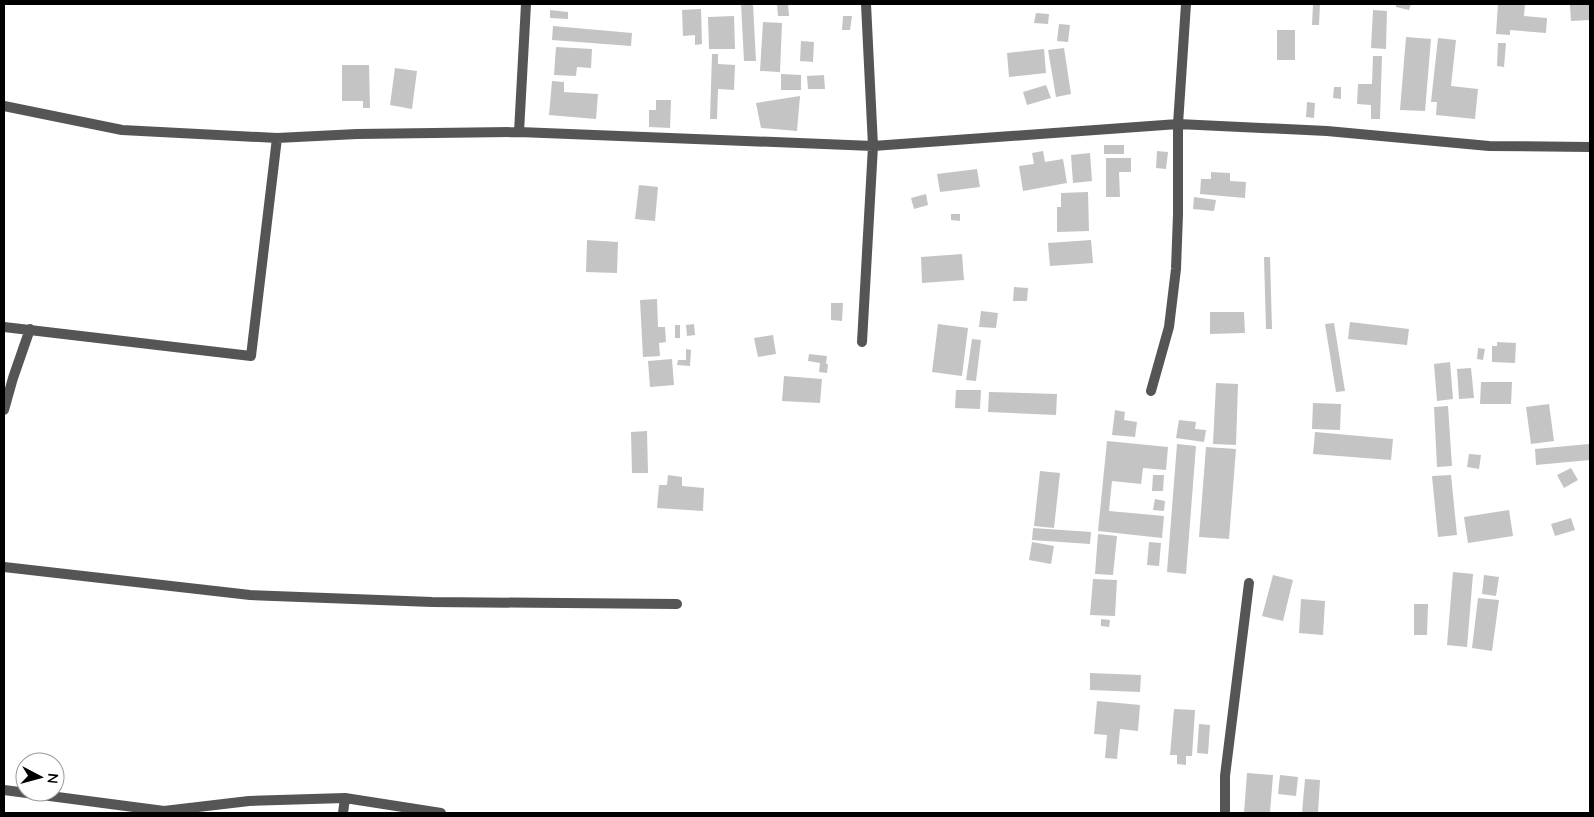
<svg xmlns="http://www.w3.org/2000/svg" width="1594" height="817" font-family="'Nunito Sans',sans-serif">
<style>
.building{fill:#c4c4c4}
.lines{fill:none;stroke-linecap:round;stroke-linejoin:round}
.minor{stroke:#555;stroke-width:10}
</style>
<rect width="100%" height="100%" fill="#fff"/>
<path class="building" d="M 741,4 L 753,4 L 756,61 L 744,61 Z
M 777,4 L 788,4 L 789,16 L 778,16 Z
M 1313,4 L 1320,4 L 1319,25 L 1312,25 Z
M 1396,4 L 1411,4 L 1409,10 L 1396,7 Z
M 1498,4 L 1525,4 L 1524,16 L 1547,18 L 1546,33 L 1510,30 L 1510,35 L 1496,34 Z
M 1590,4 L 1590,20 L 1571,21 L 1570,5 Z
M 701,9 L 702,44 L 695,45 L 695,35 L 683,36 L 682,10 Z
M 550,10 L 568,12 L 568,19 L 550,18 Z
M 1373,10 L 1387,11 L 1386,49 L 1371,48 Z
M 1036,13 L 1049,14 L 1048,24 L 1034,23 Z
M 734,16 L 735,49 L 709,49 L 708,17 Z
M 843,16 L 852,16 L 850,30 L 842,30 Z
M 763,22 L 782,23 L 780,72 L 760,71 Z
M 1059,24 L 1070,25 L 1068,42 L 1057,41 Z
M 553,26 L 632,33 L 631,46 L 552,40 Z
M 1277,30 L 1295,30 L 1295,60 L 1277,60 Z
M 1406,37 L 1431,39 L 1425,111 L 1400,110 Z
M 1438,38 L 1456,40 L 1451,86 L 1478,89 L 1475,119 L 1436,115 L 1437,102 L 1431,102 Z
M 801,41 L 814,42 L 813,62 L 800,61 Z
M 1498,43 L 1506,43 L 1504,67 L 1497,66 Z
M 556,47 L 592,49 L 591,68 L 577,67 L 576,76 L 554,75 Z
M 1064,48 L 1071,94 L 1056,97 L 1048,50 Z
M 1044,49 L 1046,73 L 1009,77 L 1007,53 Z
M 712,54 L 718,54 L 718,64 L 735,65 L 734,90 L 718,89 L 717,119 L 710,119 Z
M 1373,56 L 1382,56 L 1380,119 L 1371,119 L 1371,105 L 1357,104 L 1358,84 L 1372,84 Z
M 342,65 L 369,65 L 370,108 L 363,108 L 363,101 L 342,101 Z
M 395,68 L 417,71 L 412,109 L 390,105 Z
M 781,74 L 801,75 L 801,90 L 781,90 Z
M 824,75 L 825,89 L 808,89 L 807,76 Z
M 552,81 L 564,82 L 564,92 L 598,94 L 596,119 L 549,115 Z
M 1046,85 L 1051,98 L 1027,105 L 1023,92 Z
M 1334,87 L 1341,87 L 1341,99 L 1333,98 Z
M 800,96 L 797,131 L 761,128 L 756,103 Z
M 656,100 L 671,100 L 670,128 L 649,127 L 649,110 L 656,110 Z
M 1307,102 L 1315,103 L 1314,118 L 1306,117 Z
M 1104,145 L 1124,145 L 1124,154 L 1104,154 Z
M 1043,151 L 1045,162 L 1063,159 L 1067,183 L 1023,191 L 1019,166 L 1034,164 L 1032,153 Z
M 1157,151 L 1168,152 L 1166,169 L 1156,168 Z
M 1090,153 L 1092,181 L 1073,183 L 1071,155 Z
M 1106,158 L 1131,158 L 1131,172 L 1119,172 L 1120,197 L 1106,197 Z
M 977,169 L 980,187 L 940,192 L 937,174 Z
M 1211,172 L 1230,173 L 1230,181 L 1246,182 L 1245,198 L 1200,194 L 1201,179 L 1211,179 Z
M 639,185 L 658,187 L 655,221 L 635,219 Z
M 1088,192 L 1089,231 L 1057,232 L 1057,207 L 1061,207 L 1061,193 Z
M 926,194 L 928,205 L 914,209 L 911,198 Z
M 1194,197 L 1216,200 L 1214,211 L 1193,209 Z
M 951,214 L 960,214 L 960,221 L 951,220 Z
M 587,240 L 618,242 L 617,273 L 586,272 Z
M 1091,240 L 1093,263 L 1050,266 L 1048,243 Z
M 962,254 L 964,280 L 922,283 L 921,257 Z
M 1264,257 L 1270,257 L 1272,329 L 1266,329 Z
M 1014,287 L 1028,288 L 1027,301 L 1013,301 Z
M 657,299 L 658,327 L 665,327 L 666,342 L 659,343 L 660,356 L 643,357 L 640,300 Z
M 831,303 L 843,303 L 842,321 L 831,320 Z
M 981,311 L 998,313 L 996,328 L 979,327 Z
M 1210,312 L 1244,312 L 1245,333 L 1210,334 Z
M 1350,322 L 1409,329 L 1407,345 L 1348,339 Z
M 1334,323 L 1345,391 L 1336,392 L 1325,324 Z
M 694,324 L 695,335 L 687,336 L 686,325 Z
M 938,324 L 968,328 L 962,376 L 932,372 Z
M 675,325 L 680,325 L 680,338 L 675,338 Z
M 773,335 L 776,354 L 758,357 L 754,338 Z
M 972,339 L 981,340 L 976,381 L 966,380 Z
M 1497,342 L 1516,343 L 1515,363 L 1492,362 L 1492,346 L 1497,346 Z
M 1478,348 L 1485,349 L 1483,360 L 1477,359 Z
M 686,349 L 691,350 L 690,366 L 677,365 L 678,360 L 686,360 Z
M 809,354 L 827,356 L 826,364 L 828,364 L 827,373 L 819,372 L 820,363 L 808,361 Z
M 672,359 L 674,385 L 650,387 L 648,361 Z
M 1450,362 L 1453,399 L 1437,401 L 1434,364 Z
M 1471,368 L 1474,398 L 1459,399 L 1457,369 Z
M 784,376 L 822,379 L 820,403 L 782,401 Z
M 1481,382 L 1512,382 L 1511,404 L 1480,404 Z
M 1216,383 L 1238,384 L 1236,445 L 1213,444 Z
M 956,390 L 981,390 L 980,409 L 955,408 Z
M 989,392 L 1057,394 L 1056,415 L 988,412 Z
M 1313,403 L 1341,404 L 1340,430 L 1312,429 Z
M 1549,404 L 1554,441 L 1531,444 L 1526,407 Z
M 1448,406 L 1452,466 L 1437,467 L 1434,407 Z
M 1115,410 L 1125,412 L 1124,420 L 1137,422 L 1135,437 L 1112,435 Z
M 1179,420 L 1196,422 L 1195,429 L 1206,430 L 1204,442 L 1176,438 Z
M 647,431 L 648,473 L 632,473 L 631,432 Z
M 1315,432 L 1393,439 L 1391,460 L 1313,454 Z
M 1107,441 L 1168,447 L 1166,470 L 1143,468 L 1141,484 L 1112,481 L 1109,511 L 1164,516 L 1162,538 L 1098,531 Z
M 1177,444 L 1196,446 L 1186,574 L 1167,572 Z
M 1589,444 L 1590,460 L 1536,465 L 1535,449 Z
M 1206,447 L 1236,449 L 1229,539 L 1199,537 Z
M 1469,454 L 1481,455 L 1479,469 L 1467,467 Z
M 1571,468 L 1578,480 L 1564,488 L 1557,475 Z
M 1040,471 L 1060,473 L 1054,528 L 1034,526 Z
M 668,475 L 682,477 L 682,486 L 704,488 L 703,511 L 657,508 L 659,485 L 667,485 Z
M 1153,475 L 1164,475 L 1163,491 L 1152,491 Z
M 1451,475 L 1457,535 L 1438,537 L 1432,476 Z
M 1155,499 L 1165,501 L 1164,511 L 1153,510 Z
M 1509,510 L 1513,536 L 1468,543 L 1464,517 Z
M 1571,518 L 1575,530 L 1555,536 L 1551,524 Z
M 1033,528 L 1091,532 L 1090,544 L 1032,540 Z
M 1098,534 L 1117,536 L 1113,575 L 1095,574 Z
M 1032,542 L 1054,546 L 1051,564 L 1029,560 Z
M 1149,542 L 1161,543 L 1159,566 L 1147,565 Z
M 1453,572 L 1473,574 L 1467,647 L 1447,645 Z
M 1273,575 L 1293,580 L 1283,621 L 1262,616 Z
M 1484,575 L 1499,577 L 1496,596 L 1482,594 Z
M 1093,579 L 1117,580 L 1115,616 L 1090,615 Z
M 1478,598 L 1499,600 L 1492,651 L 1472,648 Z
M 1301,599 L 1325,601 L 1323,635 L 1299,633 Z
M 1414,604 L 1428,604 L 1427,635 L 1414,635 Z
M 1101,619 L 1110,620 L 1109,627 L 1101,626 Z
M 1090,673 L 1141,675 L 1140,692 L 1090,690 Z
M 1097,701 L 1140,705 L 1138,731 L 1120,729 L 1117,759 L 1105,758 L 1107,735 L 1094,734 Z
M 1174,709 L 1195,710 L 1192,756 L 1186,756 L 1186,765 L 1177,764 L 1177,755 L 1170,755 Z
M 1199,724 L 1210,725 L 1208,754 L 1197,753 Z
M 1247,773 L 1273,775 L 1270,813 L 1244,813 Z
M 1280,775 L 1298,777 L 1296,796 L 1278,794 Z
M 1305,779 L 1320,780 L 1318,813 L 1302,813 Z"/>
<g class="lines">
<path class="minor" d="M 4,106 L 122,130 L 277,138 L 357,134 L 519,132 L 873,146 L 1178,124 L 1327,131 L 1489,146 L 1590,147
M 519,132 L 526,4
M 4,327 L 251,356 L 277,138
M 862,342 L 873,146 L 866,4
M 1151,391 L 1169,327 L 1176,269 L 1178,214 L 1178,124 L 1186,4
M 4,410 L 13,378 L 30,329
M 4,567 L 250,595 L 432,602 L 677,604
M 4,790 L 164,811 L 249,801 L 345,798 L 441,813
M 343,813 L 345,798
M 1225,813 L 1225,776 L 1249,583"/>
</g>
<rect width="1594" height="817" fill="none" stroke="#000000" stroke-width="10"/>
<g transform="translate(40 777) rotate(96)"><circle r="24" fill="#ffffff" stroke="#999999"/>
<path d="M0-4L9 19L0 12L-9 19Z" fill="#000000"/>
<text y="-8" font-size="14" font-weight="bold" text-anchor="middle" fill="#000000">N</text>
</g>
</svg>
